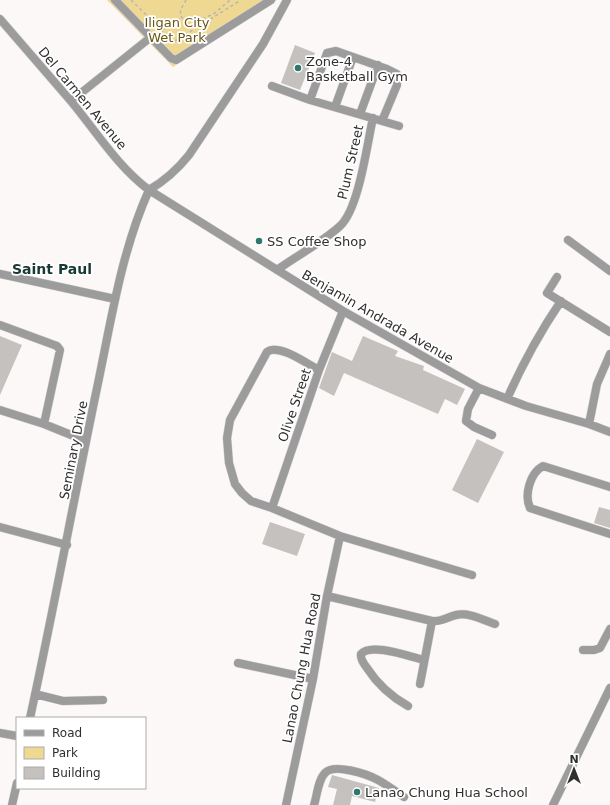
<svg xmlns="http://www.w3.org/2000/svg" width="610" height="805" font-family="'DejaVu Sans',sans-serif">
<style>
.green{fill:#efd992}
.building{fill:#c4c1bf}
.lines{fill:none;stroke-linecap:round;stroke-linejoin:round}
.minor-casing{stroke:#d6d4d3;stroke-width:9}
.path{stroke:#b7b5b4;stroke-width:1.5;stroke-dasharray:3 3;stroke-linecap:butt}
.minor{stroke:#9d9c9c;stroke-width:8}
.poi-dot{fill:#30766b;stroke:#fff;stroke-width:1.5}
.labels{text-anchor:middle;stroke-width:3.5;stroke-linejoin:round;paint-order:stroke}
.park-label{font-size:13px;fill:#685613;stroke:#fff}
.poi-label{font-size:13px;fill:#302f2e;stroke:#fff;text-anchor:start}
.street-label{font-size:13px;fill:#302f2e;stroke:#fff}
.neighbourhood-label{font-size:14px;font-weight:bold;fill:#183934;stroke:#fff}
</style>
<rect width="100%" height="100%" fill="#fbf8f7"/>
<path class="green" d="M 107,0 L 277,0 L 173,67 Z"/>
<path class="building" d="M 295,45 L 315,53 L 300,90 L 281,83 Z
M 0,336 L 22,345 L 0,395 Z
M 363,336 L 398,351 L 395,356 L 424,366 L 423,370 L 465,389 L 457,405 L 445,399 L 438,414 L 344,373 L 334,396 L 319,388 L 332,352 L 352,361 Z
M 477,439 L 504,452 L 478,503 L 452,490 Z
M 599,507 L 610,510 L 610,528 L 594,523 Z
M 270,522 L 305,534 L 297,556 L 262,544 Z
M 332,775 L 379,788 L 375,802 L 352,796 L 350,805 L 333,805 L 337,789 L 328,787 Z"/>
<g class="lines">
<g class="minor-casing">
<path id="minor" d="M 115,0 L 171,58 L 176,60 L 271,0
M 0,19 C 23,46 47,73 70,100 C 96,131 117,166 149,190 L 343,311 L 479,388 L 526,406 L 589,424 L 610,432
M 272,86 L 310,100 L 399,126
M 310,100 L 327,53 L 336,51 L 387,69 L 397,74 L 397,85 L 382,121
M 71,101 L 151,37
M 335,107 L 353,57
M 360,114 L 378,65
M 149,190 C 166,180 177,170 189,155 L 263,44 L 287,0
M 568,240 L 610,271
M 277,270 C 296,256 323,242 340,226 C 359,209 367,144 373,118
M 0,274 L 115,299
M 557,277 L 547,293 L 610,332
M 0,325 L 57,346 L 60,350 L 44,424
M 319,370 C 307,364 279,343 267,352 L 230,420 L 227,438 L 229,463 L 235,484 L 242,493 L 251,501 L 272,508 L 340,536 L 472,575
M 479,388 L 468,409 L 466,421 L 474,427 L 492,435
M 507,399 C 522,365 540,332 561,301
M 0,410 L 44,424 L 86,441
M 589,424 L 597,384 L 610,354
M 610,487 L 543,466 C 530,473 524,495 530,508 L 610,534
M 272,508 L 319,370 L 343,311
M 0,527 L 67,545
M 327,596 L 432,621 C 442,622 447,617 456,615 C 469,612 483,620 495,624
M 583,650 L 594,650 L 600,648 L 610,629
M 238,663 L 313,679
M 420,684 L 432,621
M 35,694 L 63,701 L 103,700
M 408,706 C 390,696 378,685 367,668 C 364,664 360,659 361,654 C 371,642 410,657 424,660
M 30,718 C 54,608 74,498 97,388 C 111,322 121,252 149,190
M 0,733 L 17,736
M 12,805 L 17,783
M 286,805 L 313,679 L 327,596 L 340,536
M 314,805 C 317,796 318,780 325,773 C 334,763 367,774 378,780 C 387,785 395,791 404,797
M 553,805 L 610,688"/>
</g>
<path class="path" d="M 131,0 L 173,41 L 177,40 L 241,0
M 186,0 L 181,9 L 180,15 L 184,20 L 199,21 L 215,13 L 230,0
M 162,30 L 182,17"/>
<use href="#minor" class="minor"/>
</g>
<g class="poi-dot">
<circle cx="298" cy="68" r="4"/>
<circle cx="259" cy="241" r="4"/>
<circle cx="357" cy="792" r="4"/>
</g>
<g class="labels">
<g class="park-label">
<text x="177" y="27">Iligan City<tspan x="177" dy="15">Wet Park</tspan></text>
</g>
<g class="poi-label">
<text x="306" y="66">Zone-4<tspan x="306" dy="15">Basketball Gym</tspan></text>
<text x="267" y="246">SS Coffee Shop</text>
<text x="365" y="797">Lanao Chung Hua School</text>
</g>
<g class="street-label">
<text transform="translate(83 98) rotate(50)" y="5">Del Carmen Avenue</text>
<text transform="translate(350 162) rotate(-77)" y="5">Plum Street</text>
<text transform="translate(378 316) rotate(30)" y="5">Benjamin Andrada Avenue</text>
<text transform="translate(294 405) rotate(-71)" y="5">Olive Street</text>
<text transform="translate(73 450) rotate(-79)" y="5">Seminary Drive</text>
<text transform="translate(301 668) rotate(-79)" y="5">Lanao Chung Hua Road</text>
</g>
<g class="neighbourhood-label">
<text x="52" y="274">Saint Paul</text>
</g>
</g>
<rect x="16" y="717" width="130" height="72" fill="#ffffff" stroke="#acacab"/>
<rect x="24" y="730" width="20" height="6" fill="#9d9c9c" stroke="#acacab"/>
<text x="52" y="737" font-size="12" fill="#302f2e">Road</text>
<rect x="24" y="747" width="20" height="12" fill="#efd992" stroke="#acacab"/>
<text x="52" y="757" font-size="12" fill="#302f2e">Park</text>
<rect x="24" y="767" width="20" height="12" fill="#c4c1bf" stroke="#acacab"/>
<text x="52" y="777" font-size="12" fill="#302f2e">Building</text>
<g transform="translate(574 769)" stroke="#ffffff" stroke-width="3" paint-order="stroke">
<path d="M0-3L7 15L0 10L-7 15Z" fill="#302f2e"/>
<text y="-6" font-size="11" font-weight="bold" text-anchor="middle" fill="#302f2e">N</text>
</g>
</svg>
